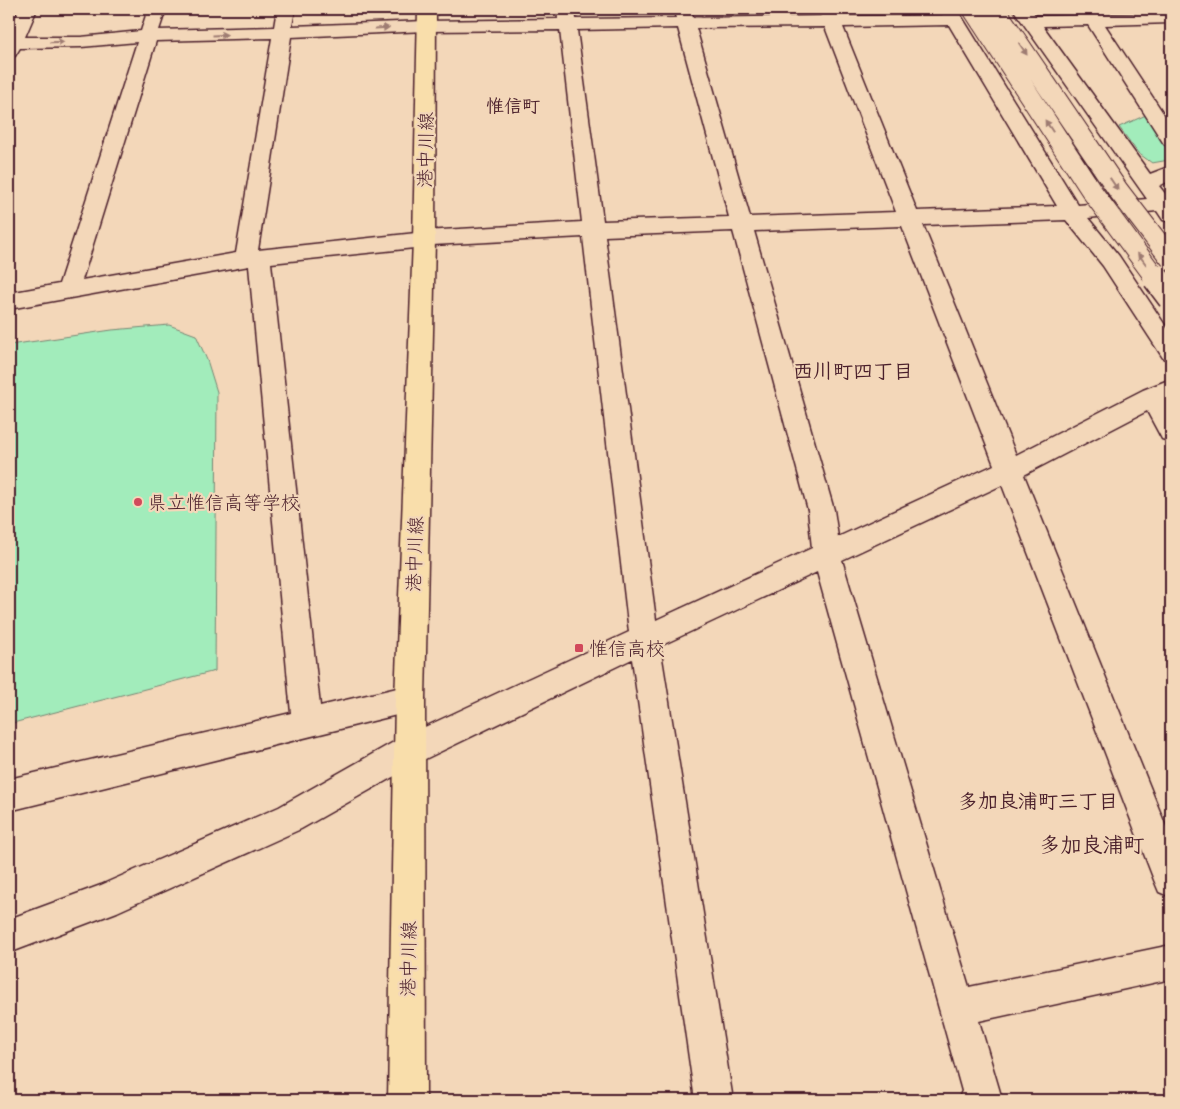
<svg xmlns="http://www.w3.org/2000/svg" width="1180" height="1109" font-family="'Gochi Hand','Klee One',sans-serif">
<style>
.green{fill:#a2ecbb;stroke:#768673}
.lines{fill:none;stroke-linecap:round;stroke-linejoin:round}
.minor-casing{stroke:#4a1f2b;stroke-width:3}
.major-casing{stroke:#4a1f2b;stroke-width:3}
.minor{fill:#f3d7b9;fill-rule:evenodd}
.major{fill:#f9deab;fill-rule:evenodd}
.minor-bridge-far1-casing{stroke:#4a1f2b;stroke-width:22;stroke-linecap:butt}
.minor-bridge-casing{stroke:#4a1f2b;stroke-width:29;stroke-linecap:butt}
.minor-bridge-far1{stroke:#f3d7b9;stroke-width:20}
.minor-bridge{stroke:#f3d7b9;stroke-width:26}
.oneway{fill:#9e7b72}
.poi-dot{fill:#d1495b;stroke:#f3d7b9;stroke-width:2}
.labels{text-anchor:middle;stroke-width:4.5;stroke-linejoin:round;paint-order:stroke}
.far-quarter-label{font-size:18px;font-weight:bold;fill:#4a1f2b;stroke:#f3d7b9}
.street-label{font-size:19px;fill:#4a1f2b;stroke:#f3d7b9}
.poi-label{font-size:19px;fill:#4a1f2b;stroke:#f3d7b9;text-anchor:start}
.neighbourhood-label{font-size:20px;font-weight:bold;fill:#4a1f2b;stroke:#f3d7b9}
.quarter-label{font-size:21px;font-weight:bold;fill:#4a1f2b;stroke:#f3d7b9}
</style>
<rect width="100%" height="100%" fill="#f3d7b9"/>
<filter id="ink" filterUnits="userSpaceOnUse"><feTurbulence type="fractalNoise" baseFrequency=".02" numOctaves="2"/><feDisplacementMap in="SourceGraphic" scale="10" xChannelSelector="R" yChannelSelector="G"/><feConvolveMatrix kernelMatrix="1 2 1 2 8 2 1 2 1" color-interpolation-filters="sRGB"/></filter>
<g filter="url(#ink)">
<path class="green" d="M 1146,115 L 1170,154 L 1169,160 L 1152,163 L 1138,153 L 1119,127 Z
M 169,325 L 196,335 L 207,360 L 217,392 L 215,671 L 9,724 L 9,345 L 112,330 Z"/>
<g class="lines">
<g class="minor-casing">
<path id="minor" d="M 19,9 L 37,9 L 25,37 L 81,37 L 141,31 L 148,9 L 166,9 L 159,30 L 274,27 L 277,9 L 295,9 L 292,26 L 426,21 L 558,19 L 557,9 L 575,9 L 576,19 L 676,18 L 673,9 L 691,9 L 693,18 L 821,16 L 818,9 L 836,9 L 839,16 L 943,15 L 939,9 L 957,9 L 1078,205 L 1147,199 L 1013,9 L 1031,9 L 1036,16 L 1081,15 L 1077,9 L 1095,9 L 1098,14 L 1171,13 L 1171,23 L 1105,25 L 1171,125 L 1171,146 L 1164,144 L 1088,25 L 1043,26 L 1150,174 L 1171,166 L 1171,180 L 1159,186 L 1171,201 L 1171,222 L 1163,220 L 1157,211 L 1088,218 L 1119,256 L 1171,334 L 1171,361 L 1163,358 L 1103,266 L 1066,220 L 923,225 L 1016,455 L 1143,390 L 1171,379 L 1171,399 L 1167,401 L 1171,409 L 1171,442 L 1162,439 L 1147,411 L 1024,475 L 1171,839 L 1171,897 L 1159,892 L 1154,880 L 1002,485 L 842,560 L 969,987 L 1171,945 L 1171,979 L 979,1021 L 1002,1099 L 958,1100 L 962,1091 L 817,572 L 660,646 L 733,1100 L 695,1100 L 632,659 L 421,761 L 301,829 L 117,912 L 9,953 L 9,919 L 101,885 L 279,807 L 399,739 L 629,632 L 583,237 L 432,245 L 424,247 L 271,263 L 320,706 L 410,685 L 421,689 L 425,699 L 421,709 L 9,811 L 9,779 L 291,713 L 249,266 L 9,309 L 9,293 L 59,284 L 137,42 L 81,47 L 20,48 L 15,56 L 9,57 L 9,32 ZM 949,25 L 1057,206 L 917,211 L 843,27 ZM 825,27 L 896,212 L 750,217 L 696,28 ZM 678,28 L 729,217 L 603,221 L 577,30 ZM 560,30 L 582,222 L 424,231 L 416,233 L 258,250 L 291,37 L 426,31 ZM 272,38 L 236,253 L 82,280 L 156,41 ZM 902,226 L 994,465 L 838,537 L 834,510 L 754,231 ZM 733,231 L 808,510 L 812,548 L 656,620 L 605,236 Z"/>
</g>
<g class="major-casing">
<path id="major" d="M 418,9 L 436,9 L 435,240 L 425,699 L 426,1100 L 388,1100 L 395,699 L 413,240 Z"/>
</g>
<use href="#minor" class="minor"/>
<use href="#major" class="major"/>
<g class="minor-bridge-far1-casing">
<path id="minor-bridge-far1" d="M 973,9 L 1093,193 L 1157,280
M 995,9 L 1118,190 L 1171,259"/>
</g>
<g class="minor-bridge-casing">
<path id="minor-bridge" d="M 1156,278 L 1171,298"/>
</g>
<use href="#minor-bridge-far1" class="minor-bridge-far1"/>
<use href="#minor-bridge" class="minor-bridge"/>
</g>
<defs><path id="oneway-solid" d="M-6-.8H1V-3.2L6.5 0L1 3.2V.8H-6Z" transform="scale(1.25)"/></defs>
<g class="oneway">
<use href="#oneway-solid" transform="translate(382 28) rotate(-3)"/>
<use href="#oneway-solid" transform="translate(220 35) rotate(-3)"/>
<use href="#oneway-solid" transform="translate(57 42) rotate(-1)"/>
<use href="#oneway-solid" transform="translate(1023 49) rotate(56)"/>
<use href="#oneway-solid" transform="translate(1049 126) rotate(-123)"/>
<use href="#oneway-solid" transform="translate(1114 184) rotate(56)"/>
<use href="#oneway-solid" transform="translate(1142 259) rotate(-127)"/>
</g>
</g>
<g class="poi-dot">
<circle cx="138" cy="502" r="5"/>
<rect x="574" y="643" width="10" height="10" rx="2.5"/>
</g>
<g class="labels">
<g class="far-quarter-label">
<text x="513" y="112">惟信町</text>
</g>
<g class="street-label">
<text transform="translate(425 150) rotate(-89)" y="7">港中川線</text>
<text transform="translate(414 554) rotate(-88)" y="7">港中川線</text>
<text transform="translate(408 959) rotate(-89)" y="7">港中川線</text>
</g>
<g class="poi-label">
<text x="148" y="509">県立惟信高等学校</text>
<text x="589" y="655">惟信高校</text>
</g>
<g class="neighbourhood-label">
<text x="853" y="378">西川町四丁目</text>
<text x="1038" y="808">多加良浦町三丁目</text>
</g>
<g class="quarter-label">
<text x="1092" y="852">多加良浦町</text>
</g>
</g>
<rect width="1180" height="1109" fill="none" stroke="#f3d7b9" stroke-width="30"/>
<rect x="15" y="15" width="1150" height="1079" fill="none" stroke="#4a1f2b" stroke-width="2" filter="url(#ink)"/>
</svg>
